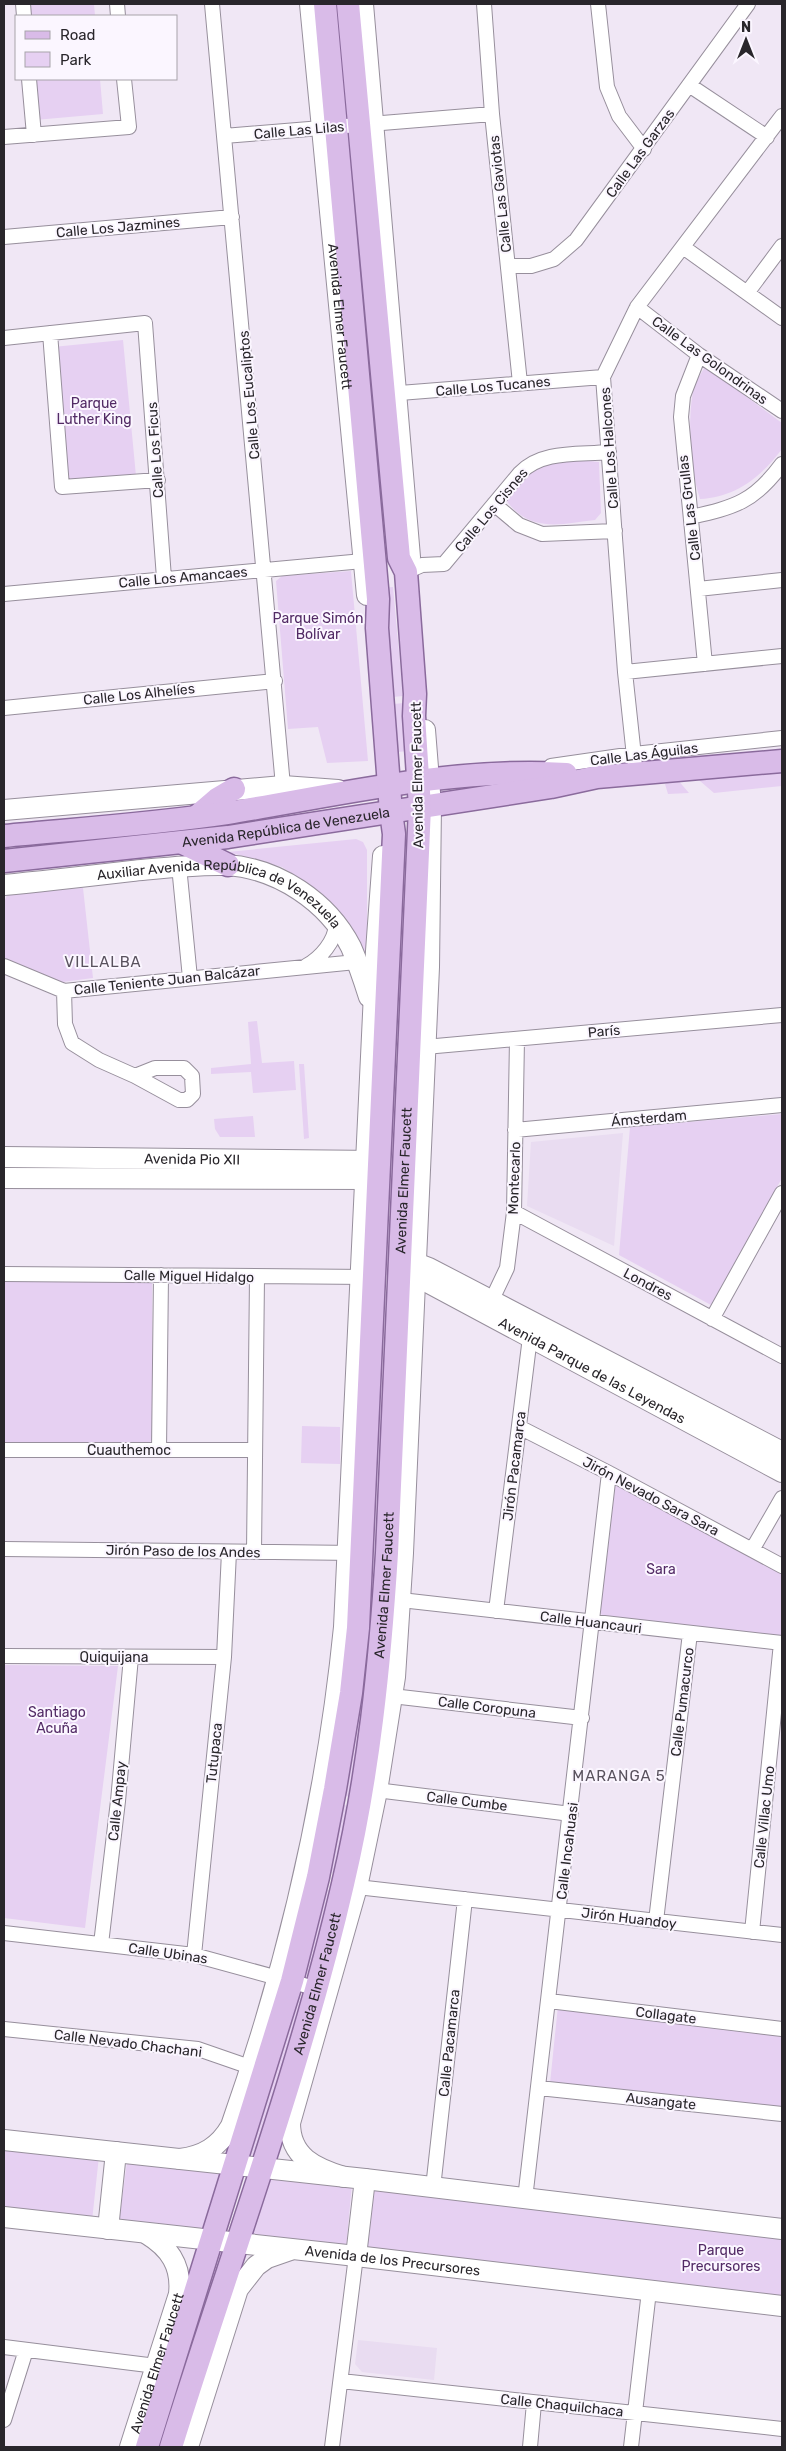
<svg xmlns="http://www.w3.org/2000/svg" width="786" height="2451" font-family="Rubik,sans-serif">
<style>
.built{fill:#e9dcf1}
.green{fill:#e6d0f2}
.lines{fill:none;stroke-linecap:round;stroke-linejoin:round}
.street-casing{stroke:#978f9c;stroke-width:16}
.secondary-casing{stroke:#978f9c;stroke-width:22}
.primary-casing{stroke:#8a6a9c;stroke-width:25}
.street{stroke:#fff;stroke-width:14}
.secondary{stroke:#fff;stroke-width:20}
.primary{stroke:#d9bbe8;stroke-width:22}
.labels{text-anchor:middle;stroke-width:4;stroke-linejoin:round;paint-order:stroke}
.street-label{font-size:14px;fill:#29262b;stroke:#fbf6ff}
.park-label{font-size:14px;fill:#522a65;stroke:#fbf6ff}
.neighbourhood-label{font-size:15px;letter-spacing:1px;fill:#59525e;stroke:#fbf6ff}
</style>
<rect width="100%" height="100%" fill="#f0e7f5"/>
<path class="built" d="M 623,1133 L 614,1246 L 527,1206 L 531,1142 Z
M 358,2340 L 437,2348 L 434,2380 L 362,2372 L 355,2364 Z"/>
<path class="green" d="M 27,4 L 94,4 L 95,16 L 28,16 Z
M 32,79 L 100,79 L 103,114 L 35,120 Z
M 123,340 L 136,476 L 66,482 L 53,347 Z
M 705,366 L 782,423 L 782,449 C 761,477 736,497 700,499 C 690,469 687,417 694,387 C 696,380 702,373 705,366 Z
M 579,460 L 599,462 L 601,513 L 595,520 C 567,523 541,531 518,513 C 513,508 508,505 506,498 L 521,475 L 552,461 Z
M 351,571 L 368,761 L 327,763 L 318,727 L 288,729 L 276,581 L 282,576 Z
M 393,587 L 403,696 L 393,697 L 380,588 Z
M 404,703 L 408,751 L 398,752 L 394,704 Z
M 782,767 L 782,786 L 714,793 L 693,775 Z
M 677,779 L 689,793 L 668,794 L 665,784 Z
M 356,839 L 363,842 L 367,850 L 367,973 L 309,885 L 282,867 L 228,852 Z
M 399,840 L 413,840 L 404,1037 L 392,1036 Z
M 83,888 L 93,978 L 55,983 L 4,960 L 4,902 L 8,893 Z
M 257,1021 L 262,1063 L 294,1061 L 296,1090 L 253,1093 L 251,1072 L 211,1074 L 211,1068 L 251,1064 L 248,1022 Z
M 299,1064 L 304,1064 L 309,1138 L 304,1139 Z
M 391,1066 L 402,1066 L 397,1200 L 386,1200 Z
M 782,1114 L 782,1178 L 711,1305 L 619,1255 L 630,1127 Z
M 253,1116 L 255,1137 L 220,1137 L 215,1129 L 214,1119 Z
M 384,1216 L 393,1216 L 391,1275 L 383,1275 Z
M 4,1280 L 152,1281 L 152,1439 L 149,1444 L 4,1443 Z
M 380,1294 L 392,1294 L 372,1684 L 360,1683 Z
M 302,1426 L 340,1427 L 340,1464 L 301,1463 Z
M 616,1481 L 782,1571 L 782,1638 L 605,1618 L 600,1613 Z
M 4,1665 L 118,1666 L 85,1928 L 4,1918 Z
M 355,1705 L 366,1708 L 353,1798 L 342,1795 Z
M 340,1804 L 352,1807 L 338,1874 L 325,1871 Z
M 325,1889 L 338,1892 L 314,1975 L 300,1972 Z
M 296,1996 L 306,1999 L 255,2156 L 246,2154 Z
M 558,2006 L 782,2034 L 782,2109 L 550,2083 Z
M 4,2146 L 99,2156 L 92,2221 L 4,2211 Z
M 127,2162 L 222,2170 L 205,2234 L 119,2222 Z
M 264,2175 L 352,2184 L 346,2249 L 247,2236 Z
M 374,2186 L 782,2233 L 782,2298 L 367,2250 Z
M 216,2251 L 226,2252 L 171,2427 L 163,2425 Z"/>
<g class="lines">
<g class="street-casing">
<path id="street" d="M 23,4 L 24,16
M 117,4 L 118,16
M 212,4 L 283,786
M 484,4 L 492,114 L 520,383
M 598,4 L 607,87 L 619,116 L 644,149
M 29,79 L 34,135
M 689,85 L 767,137
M 224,136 L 492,114
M 4,137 L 129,127 L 124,79
M 4,237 L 232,217
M 683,247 L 782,318
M 508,266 L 531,266 L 554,259 L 576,240 L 748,4
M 747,293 L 782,246
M 637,307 L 699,355 L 782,411
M 50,333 L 62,487 L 158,480
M 4,338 L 145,323 L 164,578
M 699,355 L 683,396 L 681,417 L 705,664
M 387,394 L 603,377
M 494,504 L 519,525 L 542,534 L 615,531
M 691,517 C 735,507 754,502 782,464
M 406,572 L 422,565 L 444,564 L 520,473 C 542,450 578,455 609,452
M 698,589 L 782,580
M 4,594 L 363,561
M 625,672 L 782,656
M 4,708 L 275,681
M 551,766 L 634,754 L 782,738
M 636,775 L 625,672 L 603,377 L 637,307 L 782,116
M 179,866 L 190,978
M 4,966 L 64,991 L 356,962
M 306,966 C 321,958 335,941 336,925
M 64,991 L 65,1024 L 72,1043 L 99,1060 L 135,1076 L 179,1100 L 187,1100 L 193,1094 L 192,1076 L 184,1068 L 155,1068 L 135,1076
M 425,1047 L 782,1015
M 515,1130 L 782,1105
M 514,1212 L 782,1356
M 4,1274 L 368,1277
M 488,1308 L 507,1268 L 514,1212 L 517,1039
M 712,1319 L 782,1193
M 519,1427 L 609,1473 L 782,1566
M 4,1450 L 254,1450
M 159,1450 L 161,1275
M 4,1549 L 355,1553
M 752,1550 L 782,1498
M 254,1552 L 257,1277
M 401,1600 L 782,1643
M 496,1611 L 531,1329
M 4,1656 L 224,1657
M 392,1696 L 582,1718
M 368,1789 L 571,1814
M 357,1887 L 782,1935
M 656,1921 L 690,1633
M 752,1932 L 781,1643
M 4,1933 L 194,1955 L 322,1990
M 101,1944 L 118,1801 L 131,1657
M 194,1955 L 224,1657 L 229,1552
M 549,2001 L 782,2029
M 4,2029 L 198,2049 L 250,2067
M 539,2088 L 782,2114
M 433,2188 L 465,1899
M 525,2199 L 609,1473
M 4,2347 L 164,2367
M 341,2381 L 782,2429
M 4,2420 L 26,2350
M 332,2447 L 356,2256
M 530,2447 L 534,2403
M 631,2447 L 649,2291"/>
</g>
<g class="secondary-casing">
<g id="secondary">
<path id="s1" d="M 310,4 L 367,595"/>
<path d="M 363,4 L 410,557 L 406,572"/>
<path d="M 4,810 L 283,786 L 338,790"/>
<path id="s2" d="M 4,885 C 46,881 89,876 132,871 C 163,868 195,864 226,865 C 278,868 328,902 351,947 C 358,963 364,981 369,997"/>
<path id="s3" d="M 4,1157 L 378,1161"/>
<path d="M 4,1178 L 379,1179"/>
<path d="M 403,1263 L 416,1263 L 429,1268 L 782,1452"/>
<path id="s4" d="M 403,1277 L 416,1278 L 427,1282 L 782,1472"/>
<path d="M 4,2140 L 365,2179 L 782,2229"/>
<path d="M 180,2159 C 203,2156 219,2147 231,2126 C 288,1964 327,1798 344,1627 L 376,951 L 383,856"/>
<path d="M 344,2177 C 315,2168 290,2157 290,2123 L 357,1887 L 377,1791 L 395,1677 L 403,1553 L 429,967 L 431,805 L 425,730"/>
<path id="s5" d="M 4,2217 L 356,2256 L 782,2306"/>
<path d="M 108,2229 L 116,2152"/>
<path d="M 356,2256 L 365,2179"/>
<path id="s6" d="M 130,2447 L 179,2294 C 182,2266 170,2248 147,2234"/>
<path d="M 188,2447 L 238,2289 L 256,2266 L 267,2258 L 290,2250"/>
</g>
</g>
<g class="primary-casing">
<g id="primary">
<path d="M 196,817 L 217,799 L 234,789"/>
<path d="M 4,836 C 78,829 153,824 227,813 C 339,795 452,767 566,774"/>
<path d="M 183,843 L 228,865"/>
<path id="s7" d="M 4,861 L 228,837 L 551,787 L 597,777 L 782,761"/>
<path d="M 147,2447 L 292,1981 L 318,1877 L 335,1789 L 351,1693 L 358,1628 L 394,834 L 391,812 L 377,628 L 378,599 L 325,4"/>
<path id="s8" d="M 171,2447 C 229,2260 299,2075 343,1884 C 369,1774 380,1664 387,1553 L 420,807 L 414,716 L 415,694 L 406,572 L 399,558 L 348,4"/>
</g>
</g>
<use href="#street" class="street"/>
<use href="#secondary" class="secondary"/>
<use href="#primary" class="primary"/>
</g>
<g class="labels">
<g class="street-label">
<text transform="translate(299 130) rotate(-5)" y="5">Calle Las Lilas</text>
<text transform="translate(640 153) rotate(-54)" y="5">Calle Las Garzas</text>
<text transform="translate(500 194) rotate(-96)" y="5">Calle Las Gaviotas</text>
<text transform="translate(118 227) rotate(-5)" y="5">Calle Los Jazmines</text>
<text dy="5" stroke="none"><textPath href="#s1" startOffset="314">Avenida Elmer Faucett</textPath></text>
<text transform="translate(710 360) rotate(36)" y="5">Calle Las Golondrinas</text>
<text transform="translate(493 386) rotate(-5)" y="5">Calle Los Tucanes</text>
<text transform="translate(249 395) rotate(-95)" y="5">Calle Los Eucaliptos</text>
<text transform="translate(609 448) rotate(-94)" y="5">Calle Los Halcones</text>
<text transform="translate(155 450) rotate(-94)" y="5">Calle Los Ficus</text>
<text transform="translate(689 508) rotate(-97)" y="5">Calle Las Grullas</text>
<text transform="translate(491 510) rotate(-50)" y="5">Calle Los Cisnes</text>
<text transform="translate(183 577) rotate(-5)" y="5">Calle Los Amancaes</text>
<text transform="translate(139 694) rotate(-6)" y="5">Calle Los Alhelíes</text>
<text transform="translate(644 754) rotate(-7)" y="5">Calle Las Águilas</text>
<text transform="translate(417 775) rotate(-91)" y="5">Avenida Elmer Faucett</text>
<text dy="5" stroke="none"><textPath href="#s7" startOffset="284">Avenida República de Venezuela</textPath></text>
<text dy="5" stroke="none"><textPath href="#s2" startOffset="224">Auxiliar Avenida República de Venezuela</textPath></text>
<text transform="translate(167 980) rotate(-6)" y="5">Calle Teniente Juan Balcázar</text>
<text transform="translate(604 1031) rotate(-5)" y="5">París</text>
<text transform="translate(649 1118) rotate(-5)" y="5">Ámsterdam</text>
<text dy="5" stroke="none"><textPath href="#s3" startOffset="188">Avenida Pio XII</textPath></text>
<text transform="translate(514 1178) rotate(-88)" y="5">Montecarlo</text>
<text dy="5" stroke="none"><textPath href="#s8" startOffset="1296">Avenida Elmer Faucett</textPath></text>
<text transform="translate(189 1276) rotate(1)" y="5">Calle Miguel Hidalgo</text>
<text transform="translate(648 1284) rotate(28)" y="5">Londres</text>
<text dy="5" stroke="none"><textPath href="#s4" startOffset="212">Avenida Parque de las Leyendas</textPath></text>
<text x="129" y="1455">Cuauthemoc</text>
<text transform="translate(514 1466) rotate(-83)" y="5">Jirón Pacamarca</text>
<text transform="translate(651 1496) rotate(28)" y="5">Jirón Nevado Sara Sara</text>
<text transform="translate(183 1551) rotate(1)" y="5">Jirón Paso de los Andes</text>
<text dy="5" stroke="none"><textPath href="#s8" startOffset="891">Avenida Elmer Faucett</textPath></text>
<text transform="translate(591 1622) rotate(7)" y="5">Calle Huancauri</text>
<text x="114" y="1662">Quiquijana</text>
<text transform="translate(682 1702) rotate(-83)" y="5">Calle Pumacurco</text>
<text transform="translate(487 1707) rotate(7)" y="5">Calle Coropuna</text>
<text transform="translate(214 1753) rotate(-84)" y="5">Tutupaca</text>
<text transform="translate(117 1801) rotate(-84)" y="5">Calle Ampay</text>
<text transform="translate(467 1801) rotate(7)" y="5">Calle Cumbe</text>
<text transform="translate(764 1817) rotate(-84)" y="5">Calle Villac Umo</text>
<text transform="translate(567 1851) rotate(-83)" y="5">Calle Incahuasi</text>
<text transform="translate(629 1918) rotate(7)" y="5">Jirón Huandoy</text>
<text transform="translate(168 1953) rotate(8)" y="5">Calle Ubinas</text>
<text dy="5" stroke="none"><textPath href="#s8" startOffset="486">Avenida Elmer Faucett</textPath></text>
<text transform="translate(666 2015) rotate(7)" y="5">Collagate</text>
<text transform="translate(128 2043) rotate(7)" y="5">Calle Nevado Chachani</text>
<text transform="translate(449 2043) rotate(-84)" y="5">Calle Pacamarca</text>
<text transform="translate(661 2101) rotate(6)" y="5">Ausangate</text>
<text dy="5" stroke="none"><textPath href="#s5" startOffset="391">Avenida de los Precursores</textPath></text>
<text dy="5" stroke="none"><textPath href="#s6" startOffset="88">Avenida Elmer Faucett</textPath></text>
<text transform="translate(562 2405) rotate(6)" y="5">Calle Chaquilchaca</text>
</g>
<g class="park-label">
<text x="94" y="408">Parque<tspan x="94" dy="16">Luther King</tspan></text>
<text x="318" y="623">Parque Simón<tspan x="318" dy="16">Bolívar</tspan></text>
<text x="661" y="1574">Sara</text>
<text x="57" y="1717">Santiago<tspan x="57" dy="16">Acuña</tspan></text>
<text x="721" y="2255">Parque<tspan x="721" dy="16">Precursores</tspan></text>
</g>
<g class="neighbourhood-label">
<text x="103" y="967">VILLALBA</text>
<text x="619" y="1781">MARANGA 5</text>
</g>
</g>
<rect width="786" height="2451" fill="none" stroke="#29262b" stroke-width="10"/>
<rect x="15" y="15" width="162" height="65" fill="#fbf6ff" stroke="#a7a3aa"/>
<rect x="25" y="31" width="25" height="8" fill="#d9bbe8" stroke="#a7a3aa"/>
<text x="60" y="40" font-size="15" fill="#29262b">Road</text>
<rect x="25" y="52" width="25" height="15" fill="#e6d0f2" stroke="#a7a3aa"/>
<text x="60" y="65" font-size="15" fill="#29262b">Park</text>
<g transform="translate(746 40)" stroke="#fbf6ff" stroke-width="4" paint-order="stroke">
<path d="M0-4L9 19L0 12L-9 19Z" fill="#29262b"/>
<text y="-8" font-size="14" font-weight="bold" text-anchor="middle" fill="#29262b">N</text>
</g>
</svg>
